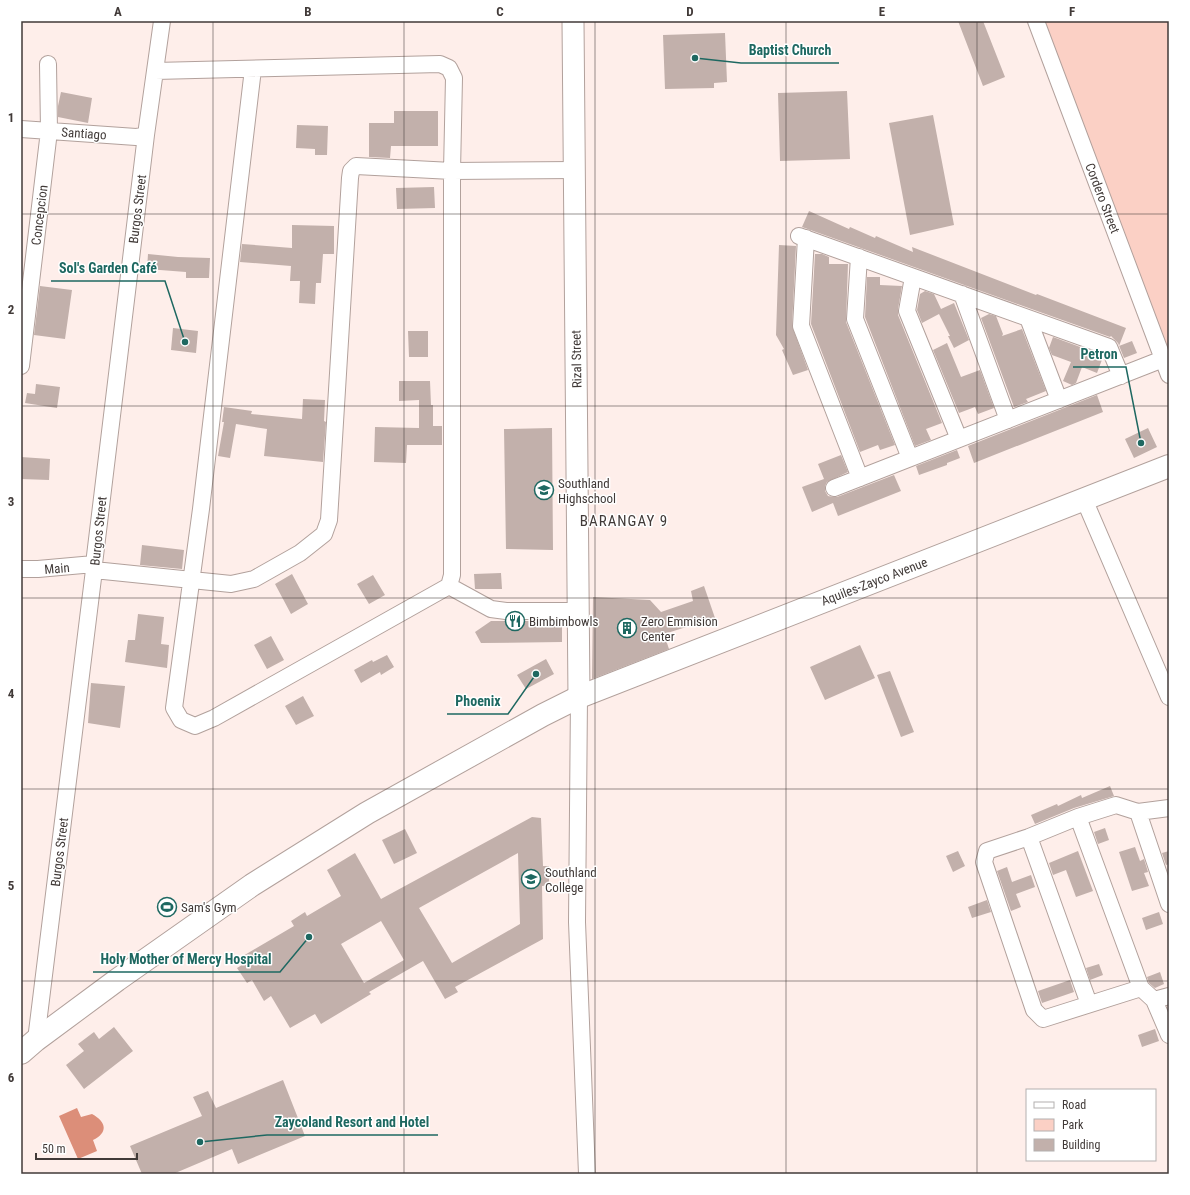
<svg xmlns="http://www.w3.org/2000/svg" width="1190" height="1195" font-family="'Roboto Condensed',sans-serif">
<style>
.green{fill:#fbd0c5}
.water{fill:#dc8e79}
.building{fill:#c2b0ab;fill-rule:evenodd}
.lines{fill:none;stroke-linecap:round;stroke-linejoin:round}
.minor-casing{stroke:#b2a19c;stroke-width:18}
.major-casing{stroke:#b2a19c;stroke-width:23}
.highway-casing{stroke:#b2a19c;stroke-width:24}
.minor{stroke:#fff;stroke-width:16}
.major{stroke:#fff;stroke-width:21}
.highway{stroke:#fff;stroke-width:22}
.grid{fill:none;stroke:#413a38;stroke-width:1;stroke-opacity:0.55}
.labels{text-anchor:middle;stroke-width:3;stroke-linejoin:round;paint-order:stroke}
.street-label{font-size:13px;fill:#413a38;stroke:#fff}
.poi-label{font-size:13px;fill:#413a38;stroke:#fff;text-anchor:start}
.quarter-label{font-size:15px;letter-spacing:1px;fill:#413a38;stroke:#fff}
.leader{fill:none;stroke:#1e6861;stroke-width:1.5}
.callout-dot{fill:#1e6861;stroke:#fff;stroke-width:1.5}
.callout-label{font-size:14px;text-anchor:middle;font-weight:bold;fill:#1e6861;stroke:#fff;stroke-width:3;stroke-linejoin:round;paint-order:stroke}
.neatline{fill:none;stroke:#413a38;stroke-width:1.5}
.grid-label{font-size:13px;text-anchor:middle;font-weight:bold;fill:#413a38}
</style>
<rect width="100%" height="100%" fill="#feeeea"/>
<path class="green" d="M 1045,21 L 1169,21 L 1169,356 Z"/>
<path class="water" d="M 77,1108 L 81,1117 L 92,1114 C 107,1122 108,1133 93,1140 L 97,1151 L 78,1159 L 59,1116 Z"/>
<path class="building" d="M 958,21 L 983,21 L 1005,77 L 983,86 Z
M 725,33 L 727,82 L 714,83 L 714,88 L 665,89 L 663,35 Z
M 847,91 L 850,159 L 780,161 L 778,93 Z
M 61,92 L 92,98 L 88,123 L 58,117 L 58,106 Z
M 394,111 L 438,111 L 438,146 L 391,146 L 390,158 L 369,157 L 369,123 L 394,123 Z
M 933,115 L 954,225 L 910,235 L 889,123 Z
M 297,125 L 328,126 L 327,155 L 315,155 L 315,149 L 296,148 Z
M 434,187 L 435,208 L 397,209 L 396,188 Z
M 809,211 L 849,229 L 850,227 L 875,238 L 876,236 L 913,252 L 912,247 L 1036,295 L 1037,294 L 1126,328 L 1119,346 L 1132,341 L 1137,353 L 1124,358 L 1118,343 L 1111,336 L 1110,337 L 802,227 Z
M 292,225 L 334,226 L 334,254 L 323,254 L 321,283 L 316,283 L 315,304 L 299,303 L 300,281 L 290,281 L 291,266 L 240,262 L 242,244 L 292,248 Z
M 779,245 L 796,246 L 792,326 L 808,370 L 793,375 L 782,350 L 784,349 L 776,335 Z
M 148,254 L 178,257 L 210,258 L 209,278 L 186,278 L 186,272 L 147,269 Z
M 815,254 L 822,254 L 829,257 L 829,264 L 848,264 L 846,322 L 895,445 L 880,450 L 878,445 L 860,452 L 811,324 Z
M 867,277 L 880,277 L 880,285 L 902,286 L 898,309 L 898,315 L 942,423 L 926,429 L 931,440 L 915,446 L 865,317 Z
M 40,286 L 72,290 L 65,339 L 34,335 Z
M 925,291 L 934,294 L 941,309 L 954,303 L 969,340 L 954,348 L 948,336 L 950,336 L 939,314 L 922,323 L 917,310 L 920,294 Z
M 989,314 L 996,316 L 1003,334 L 1002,336 L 1022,329 L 1046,391 L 1026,399 L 1028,402 L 1014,407 L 981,318 Z
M 173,328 L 198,331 L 196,353 L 171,350 Z
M 408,331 L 428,331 L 428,357 L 409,357 Z
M 1053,337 L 1102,355 L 1103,357 L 1097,373 L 1082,367 L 1076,383 L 1072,385 L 1063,381 L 1071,362 L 1052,355 L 1049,348 Z
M 947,343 L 961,377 L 980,370 L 994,408 L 978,414 L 975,407 L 959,413 L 933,350 Z
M 399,381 L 430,381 L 431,405 L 433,405 L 433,426 L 442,426 L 442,445 L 407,445 L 406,463 L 374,462 L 375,427 L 419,428 L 419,400 L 399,401 Z
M 36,384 L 60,387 L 57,408 L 25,403 L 27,393 L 35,394 Z
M 1097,395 L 1103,412 L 974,463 L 968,446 Z
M 303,399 L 325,400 L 324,421 L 326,422 L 323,462 L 264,456 L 267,429 L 236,424 L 230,458 L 218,456 L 224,422 L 222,422 L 224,407 L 252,411 L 251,414 L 302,419 Z
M 552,428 L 553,550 L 506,549 L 504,429 Z
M 1148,428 L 1157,447 L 1134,458 L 1125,439 Z
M 957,450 L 960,458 L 947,463 L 947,465 L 919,475 L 916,466 Z
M 841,455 L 848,472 L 827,482 L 825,486 L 825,491 L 828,496 L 833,497 L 837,497 L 894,475 L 901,491 L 838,516 L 833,503 L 812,512 L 802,487 L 824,479 L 818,464 Z
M 21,457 L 50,459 L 49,480 L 21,479 Z
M 142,545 L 184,550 L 182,569 L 140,565 Z
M 501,573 L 502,589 L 475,589 L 474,574 Z
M 292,574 L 308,604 L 291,614 L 275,584 Z
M 373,575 L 385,595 L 369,604 L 357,584 Z
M 704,586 L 715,618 L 664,634 L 669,649 L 592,679 L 593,597 L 650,600 L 661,612 L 693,601 L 691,591 Z
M 138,614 L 164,617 L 161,644 L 169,645 L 167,668 L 125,662 L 128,640 L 135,640 Z
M 491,621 L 562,621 L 562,642 L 481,643 L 475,632 Z
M 271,636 L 284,660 L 267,669 L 254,645 Z
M 860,645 L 875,678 L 825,700 L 810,667 Z
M 387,655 L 394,667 L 381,675 L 380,672 L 361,683 L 354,670 L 372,660 L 373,662 Z
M 546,659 L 554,674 L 526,689 L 517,675 Z
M 890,671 L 914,732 L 901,737 L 877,675 Z
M 91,683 L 125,686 L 120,728 L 88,723 Z
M 303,696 L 314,716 L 296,725 L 285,706 Z
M 1110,786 L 1114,796 L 1074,808 L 1035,824 L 1031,815 L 1057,804 L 1058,806 L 1081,795 L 1082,798 Z
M 532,817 L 541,818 L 543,866 L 549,866 L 549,885 L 542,886 L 543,939 L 455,987 L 458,992 L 445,999 L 423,961 L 369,992 L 371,994 L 321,1024 L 315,1014 L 290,1028 L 271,996 L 264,1001 L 252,980 L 247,983 L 237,968 L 247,962 L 243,956 L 294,926 L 291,921 L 305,912 L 307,916 L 341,896 L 327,870 L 355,853 L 381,899 ZM 518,853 L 520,924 L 452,963 L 419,908 ZM 381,921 L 404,960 L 364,983 L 341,944 Z
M 1105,828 L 1109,840 L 1098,844 L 1094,832 Z
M 405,829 L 417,853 L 394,864 L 382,840 Z
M 1135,847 L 1140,861 L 1144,859 L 1148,872 L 1144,873 L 1149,886 L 1132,891 L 1119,852 Z
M 958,851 L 965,866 L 953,872 L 946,856 Z
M 1078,851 L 1093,891 L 1076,897 L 1066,870 L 1053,875 L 1049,863 Z
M 1169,851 L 1169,864 L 1166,865 L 1162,853 Z
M 1007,867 L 1012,882 L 1031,875 L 1035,887 L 1016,894 L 1021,907 L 1011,911 L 997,871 Z
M 987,900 L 991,912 L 972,918 L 968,907 Z
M 1159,912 L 1163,924 L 1146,930 L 1142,918 Z
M 1099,964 L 1103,975 L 1090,980 L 1086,968 Z
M 1160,972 L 1164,984 L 1155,988 L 1149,983 L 1147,977 Z
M 1070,980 L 1074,992 L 1042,1003 L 1038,991 Z
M 114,1027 L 133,1051 L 84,1089 L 66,1065 L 84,1051 L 78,1044 L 94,1032 L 99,1039 Z
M 1155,1029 L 1159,1041 L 1142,1047 L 1138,1035 Z
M 283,1080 L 305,1136 L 238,1164 L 232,1149 L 173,1174 L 142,1174 L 130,1146 L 202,1116 L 193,1097 L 208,1091 L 216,1108 Z"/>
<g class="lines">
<g class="minor-casing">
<path id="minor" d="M 1036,21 L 1169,375
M 155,71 L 440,64 L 449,68 L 454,78 L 452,171 L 452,575 L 449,586 L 214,718 L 195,726 L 181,720 L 174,708 L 201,509 L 253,69
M 21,129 L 136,137 L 146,135
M 799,236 L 1109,347 L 1121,376
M 806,238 L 801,326 L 860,478
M 859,257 L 855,319 L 910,458
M 913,277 L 907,311 L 959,439
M 962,294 L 1008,420
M 1028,318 L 1059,400
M 21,366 L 49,131 L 48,64
M 834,488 L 1163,359
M 1084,499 L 1169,697
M 21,569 L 38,569 L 94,564
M 94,570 L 231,584 L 254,579 L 300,553 L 324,534 L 329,520 L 350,178 L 351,171 L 356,166 L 452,171 L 574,170
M 449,586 L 491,609 L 506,611 L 578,611
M 579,697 L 577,922 L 587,1174
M 1138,812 L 1169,904
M 1078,817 L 1141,988 L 1154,1000 L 1169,996
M 1029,837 L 1089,1004
M 1141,988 L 1043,1019 L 1034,1010 L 984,862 L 987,851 L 1029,837 L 1078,817 L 1116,805 L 1138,812 L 1169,808
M 1154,1000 L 1169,1035
M 36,1040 L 94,570 L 94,564 L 146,135 L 162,21"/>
</g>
<g class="major-casing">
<path id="major" d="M 573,21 L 579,697"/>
</g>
<g class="highway-casing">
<path id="highway" d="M 21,1053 L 36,1040 L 117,980 L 252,885 L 367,813 L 543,715 L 579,697 L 1169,466"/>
</g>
<use href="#minor" class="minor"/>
<use href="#major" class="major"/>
<use href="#highway" class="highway"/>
</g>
<path class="grid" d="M 213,21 L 213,1174M 404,21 L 404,1174M 595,21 L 595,1174M 786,21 L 786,1174M 977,21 L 977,1174M 21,214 L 1169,214M 21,406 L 1169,406M 21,598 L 1169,598M 21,789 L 1169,789M 21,981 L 1169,981"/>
<defs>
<g id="school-ring" transform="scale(1)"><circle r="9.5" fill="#fff" stroke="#1e6861" stroke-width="1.5"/><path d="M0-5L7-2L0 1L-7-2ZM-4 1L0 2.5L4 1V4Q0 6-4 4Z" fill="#1e6861"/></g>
<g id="restaurant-ring" transform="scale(1)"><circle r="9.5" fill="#fff" stroke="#1e6861" stroke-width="1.5"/><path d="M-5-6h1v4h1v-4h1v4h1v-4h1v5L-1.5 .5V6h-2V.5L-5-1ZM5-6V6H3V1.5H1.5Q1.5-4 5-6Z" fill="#1e6861"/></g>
<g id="building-ring" transform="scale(1)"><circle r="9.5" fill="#fff" stroke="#1e6861" stroke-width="1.5"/><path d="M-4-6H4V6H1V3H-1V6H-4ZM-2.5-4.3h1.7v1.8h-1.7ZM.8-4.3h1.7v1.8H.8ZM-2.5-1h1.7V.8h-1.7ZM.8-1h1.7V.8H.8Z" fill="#1e6861"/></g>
<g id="stadium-ring" transform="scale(1)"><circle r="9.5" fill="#fff" stroke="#1e6861" stroke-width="1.5"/><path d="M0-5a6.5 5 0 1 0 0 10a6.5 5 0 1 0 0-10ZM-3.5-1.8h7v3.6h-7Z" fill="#1e6861"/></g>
</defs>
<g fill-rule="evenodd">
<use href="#school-ring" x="544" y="490"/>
<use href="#restaurant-ring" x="515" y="621"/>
<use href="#building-ring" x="627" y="628"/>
<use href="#school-ring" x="531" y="879"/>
<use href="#stadium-ring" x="167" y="907"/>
</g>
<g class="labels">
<g class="street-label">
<text transform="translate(84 133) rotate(4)" y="5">Santiago</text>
<text transform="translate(1103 198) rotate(69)" y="5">Cordero Street</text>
<text transform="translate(137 209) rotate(-83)" y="5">Burgos Street</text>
<text transform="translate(39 215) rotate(-83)" y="5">Concepcion</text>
<text transform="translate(576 359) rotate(-91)" y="5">Rizal Street</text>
<text transform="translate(98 531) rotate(-84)" y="5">Burgos Street</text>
<text transform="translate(57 568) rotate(-5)" y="5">Main</text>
<text transform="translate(874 581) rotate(-21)" y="5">Aquiles-Zayco Avenue</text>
<text transform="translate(59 852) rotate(-83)" y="5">Burgos Street</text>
</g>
<g class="poi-label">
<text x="558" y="488">Southland<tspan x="558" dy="15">Highschool</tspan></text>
<text x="529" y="626">Bimbimbowls</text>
<text x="641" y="626">Zero Emmision<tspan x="641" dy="15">Center</tspan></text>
<text x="545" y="877">Southland<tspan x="545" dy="15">College</tspan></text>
<text x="181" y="912">Sam's Gym</text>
</g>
<g class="quarter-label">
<text x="624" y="526">BARANGAY 9</text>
</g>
</g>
<path class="leader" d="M695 58L741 63H839M185 342L165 281H51M1141 443L1126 367H1073M536 674L508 714H447M309 937L280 972H93M200 1142L267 1135H438"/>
<g class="callout-dot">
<circle cx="695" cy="58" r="4"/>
<circle cx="185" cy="342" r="4"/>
<circle cx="1141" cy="443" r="4"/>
<circle cx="536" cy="674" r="4"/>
<circle cx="309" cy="937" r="4"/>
<circle cx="200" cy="1142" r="4"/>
</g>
<g class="callout-label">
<text x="790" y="55">Baptist Church</text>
<text x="108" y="273">Sol's Garden Café</text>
<text x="1099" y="359">Petron</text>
<text x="478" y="706">Phoenix</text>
<text x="186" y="964">Holy Mother of Mercy Hospital</text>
<text x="352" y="1127">Zaycoland Resort and Hotel</text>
</g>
<rect width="1190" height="1195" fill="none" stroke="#ffffff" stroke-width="44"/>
<rect x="1026" y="1089" width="130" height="72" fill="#ffffff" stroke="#b3b0af"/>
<rect x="1034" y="1102" width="20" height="6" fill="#ffffff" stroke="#b3b0af"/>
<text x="1062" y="1109" font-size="12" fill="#413a38">Road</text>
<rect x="1034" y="1119" width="20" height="12" fill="#fbd0c5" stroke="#b3b0af"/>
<text x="1062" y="1129" font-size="12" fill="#413a38">Park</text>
<rect x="1034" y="1139" width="20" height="12" fill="#c2b0ab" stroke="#b3b0af"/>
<text x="1062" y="1149" font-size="12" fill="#413a38">Building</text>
<path d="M36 1153v6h101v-6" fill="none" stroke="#413a38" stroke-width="2"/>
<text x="42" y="1153" font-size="12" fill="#413a38" stroke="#ffffff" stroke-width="3" paint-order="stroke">50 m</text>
<rect x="22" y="22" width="1146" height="1151" class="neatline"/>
<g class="grid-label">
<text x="118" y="16">A</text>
<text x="308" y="16">B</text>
<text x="500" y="16">C</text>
<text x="690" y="16">D</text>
<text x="882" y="16">E</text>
<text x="1072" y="16">F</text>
<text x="11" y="122">1</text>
<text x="11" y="314">2</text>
<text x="11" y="506">3</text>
<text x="11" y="698">4</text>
<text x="11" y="890">5</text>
<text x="11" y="1082">6</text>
</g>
</svg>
